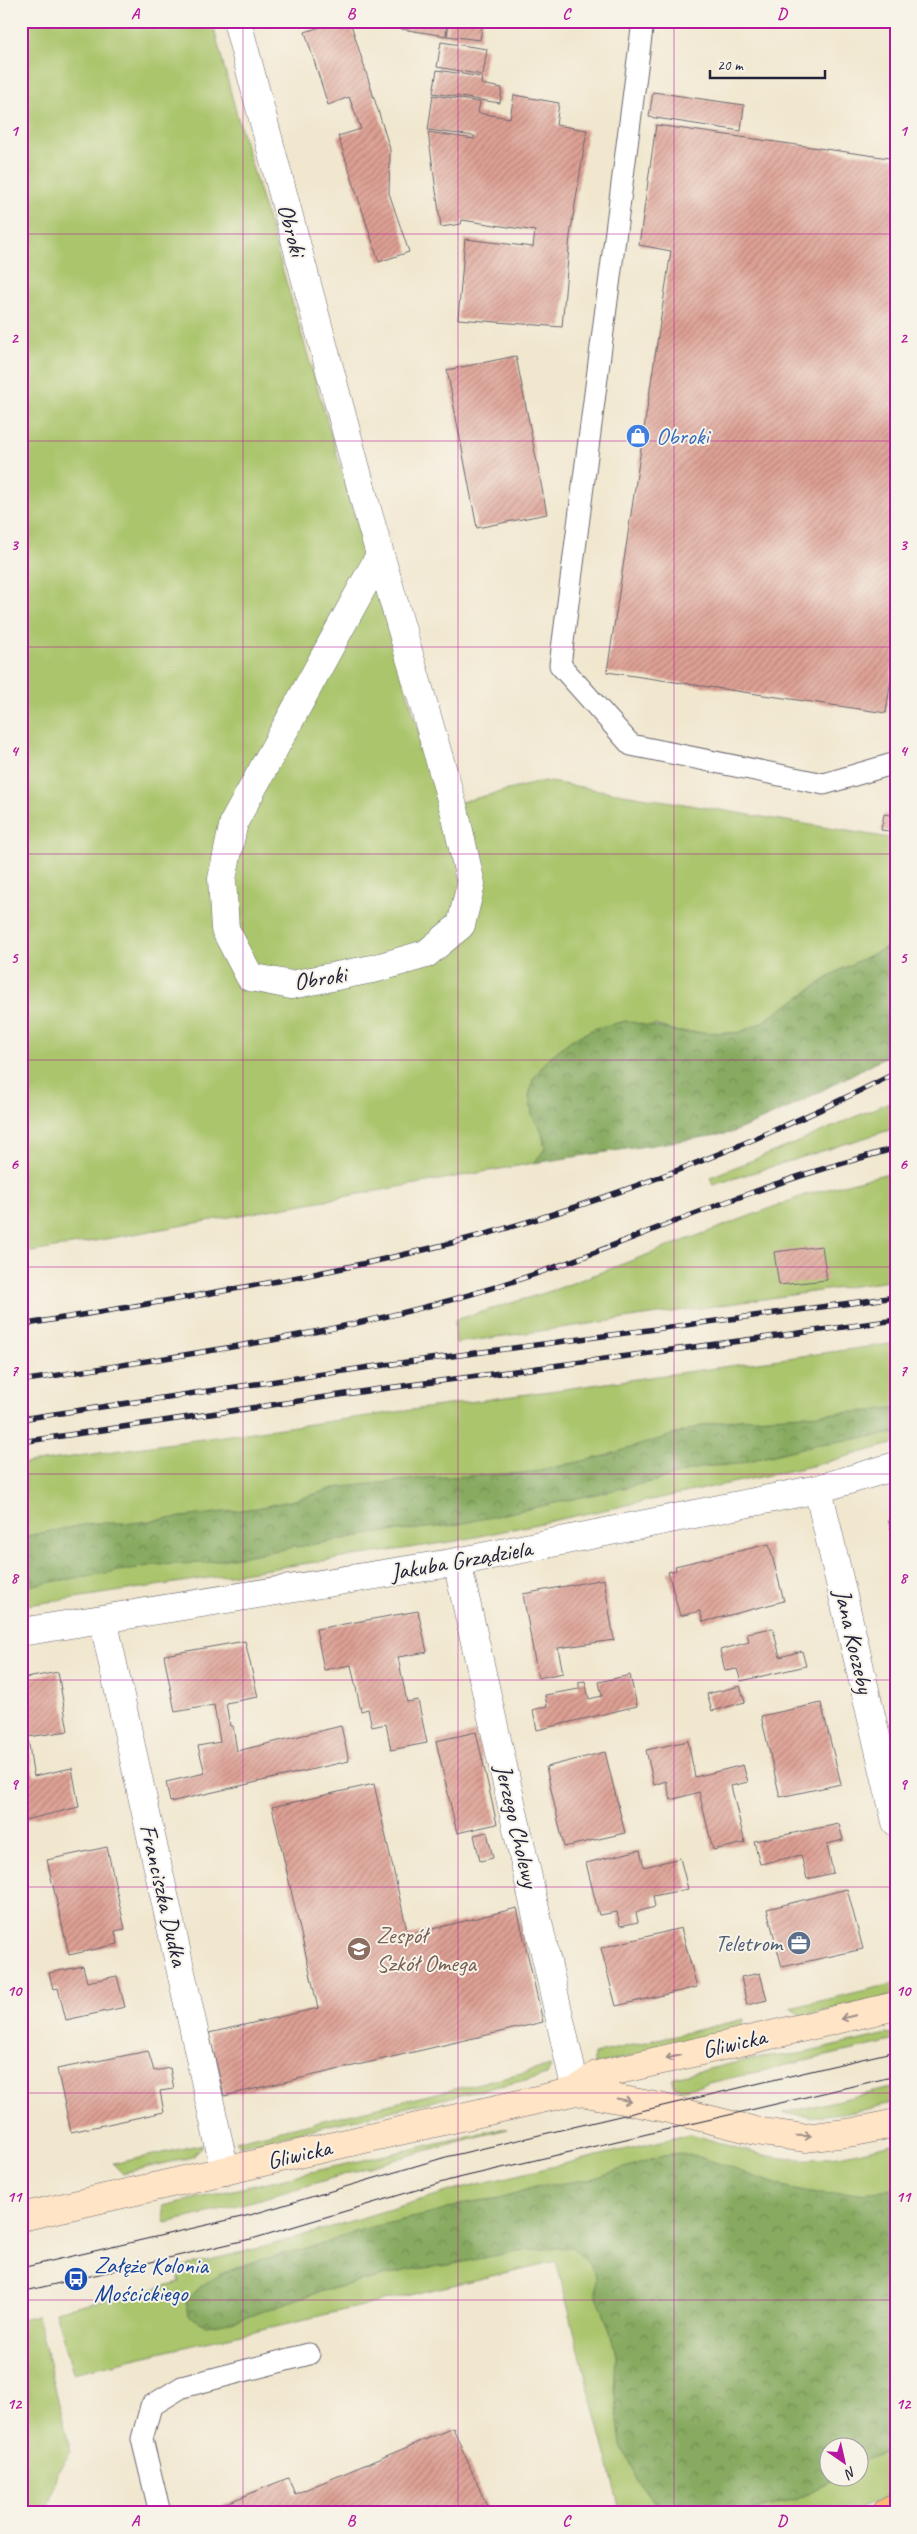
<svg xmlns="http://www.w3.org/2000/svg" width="917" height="2534" font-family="Caveat,sans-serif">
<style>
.grass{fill:#aac56c;stroke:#667454;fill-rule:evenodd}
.forest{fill:url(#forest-crowns);stroke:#54664e}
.building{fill:url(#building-hatch)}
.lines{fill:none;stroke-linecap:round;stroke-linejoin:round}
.lane-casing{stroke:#6a676f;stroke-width:23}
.street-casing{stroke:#6a676f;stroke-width:29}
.secondary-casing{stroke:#6a676f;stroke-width:29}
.primary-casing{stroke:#6a676f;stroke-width:29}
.lane{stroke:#fff;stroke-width:21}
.street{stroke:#fff;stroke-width:28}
.secondary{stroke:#ffe4c6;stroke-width:28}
.primary{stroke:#febb71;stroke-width:28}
.tram{stroke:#22223b;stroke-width:1}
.rail-casing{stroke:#22223b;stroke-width:5.5}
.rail{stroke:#f7f3e8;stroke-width:4;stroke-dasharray:11;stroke-linecap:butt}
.oneway{stroke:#9c8d87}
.grid{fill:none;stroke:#b5179e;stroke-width:1;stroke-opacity:0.55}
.labels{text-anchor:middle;stroke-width:4;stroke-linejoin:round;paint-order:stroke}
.street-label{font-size:24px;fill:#22223b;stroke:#f7f3e8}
.shop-label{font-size:24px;fill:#366cbe;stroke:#f7f3e8;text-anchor:start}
.education-label{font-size:24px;fill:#785e54;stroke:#f7f3e8;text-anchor:start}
.service-label{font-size:24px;fill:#4e5e75;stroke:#f7f3e8;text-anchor:end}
.transit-label{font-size:24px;fill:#164399;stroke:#f7f3e8;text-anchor:start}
.neatline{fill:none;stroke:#b5179e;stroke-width:2}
.grid-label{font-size:16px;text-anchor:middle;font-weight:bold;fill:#b5179e}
</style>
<defs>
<pattern id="forest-crowns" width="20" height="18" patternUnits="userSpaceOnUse" patternTransform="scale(1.25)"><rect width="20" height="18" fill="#87aa60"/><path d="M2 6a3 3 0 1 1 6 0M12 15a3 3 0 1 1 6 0" fill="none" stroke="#6e8a50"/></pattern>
<pattern id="building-hatch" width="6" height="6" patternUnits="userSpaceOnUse" patternTransform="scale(1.25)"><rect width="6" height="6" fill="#dea094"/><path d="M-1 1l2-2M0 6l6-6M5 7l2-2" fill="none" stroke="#b4827a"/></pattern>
</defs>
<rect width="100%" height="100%" fill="#f7f3e8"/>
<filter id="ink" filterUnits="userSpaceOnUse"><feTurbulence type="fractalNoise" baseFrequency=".02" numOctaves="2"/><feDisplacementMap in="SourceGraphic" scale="10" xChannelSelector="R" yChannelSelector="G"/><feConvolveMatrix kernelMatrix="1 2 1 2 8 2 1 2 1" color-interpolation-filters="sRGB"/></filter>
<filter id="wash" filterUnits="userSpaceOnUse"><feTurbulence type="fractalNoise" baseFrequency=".0096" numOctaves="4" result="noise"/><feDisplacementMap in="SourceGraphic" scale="20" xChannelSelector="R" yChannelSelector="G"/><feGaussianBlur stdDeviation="1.12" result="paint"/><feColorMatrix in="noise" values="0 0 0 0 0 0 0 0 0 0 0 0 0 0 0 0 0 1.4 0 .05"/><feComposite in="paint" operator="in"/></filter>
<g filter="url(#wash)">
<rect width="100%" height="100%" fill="#f1e7cf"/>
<path class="grass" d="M 21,21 L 212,21 L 236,112 L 441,807 L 544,781 L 896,839 L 896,943 L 840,970 L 761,1023 L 738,1033 L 679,1032 L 654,1025 L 532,1115 L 542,1132 L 545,1149 L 534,1163 L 21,1254 Z
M 896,1099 L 896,1128 L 713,1185 L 710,1177 L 791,1145 Z
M 896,1171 L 896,1280 L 456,1343 L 455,1320 L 554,1290 L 805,1195 Z
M 896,1343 L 896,1443 L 812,1466 L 456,1541 L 21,1606 L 21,1464 Z
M 896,1983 L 896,1995 L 802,2016 L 790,2008 Z
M 744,2019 L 740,2031 L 594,2065 L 594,2054 Z
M 896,2032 L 896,2040 L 683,2089 L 674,2087 L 672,2081 L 675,2077 L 751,2059 L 800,2054 Z
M 551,2066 L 547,2075 L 239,2146 L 235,2141 Z
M 896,2087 L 896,2102 C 859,2111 821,2122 783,2113 Z
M 499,2129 L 507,2129 C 393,2157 281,2197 166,2223 L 163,2206 Z
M 691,2134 C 725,2144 760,2158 796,2159 C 830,2161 864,2150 896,2143 L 896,2492 L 852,2513 L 621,2513 L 556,2261 L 73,2373 L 55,2311 L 180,2282 L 176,2268 L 268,2246 L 457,2189 ZM 830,2446 L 860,2446 L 860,2476 L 830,2476 Z
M 203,2144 L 193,2157 L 122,2173 L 113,2164 Z
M 37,2315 L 71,2452 L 57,2472 L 47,2513 L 21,2513 L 21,2319 Z"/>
<path class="forest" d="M 896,943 L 896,1051 L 789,1108 L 731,1133 L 534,1163 L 545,1149 L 542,1132 L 532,1115 L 529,1096 L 533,1079 L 549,1058 L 571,1040 L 596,1028 L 626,1021 L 679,1032 L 738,1033 L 761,1023 L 840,970 Z
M 896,1407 L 896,1433 L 814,1445 L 737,1464 L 702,1467 L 659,1480 L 455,1525 L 379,1533 L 203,1563 L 155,1565 L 21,1587 L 21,1537 L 93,1523 L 132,1523 L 257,1508 L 299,1499 L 334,1488 L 426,1478 L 528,1473 L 601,1457 L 708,1424 L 738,1419 L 870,1411 Z
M 682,2153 C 726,2162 767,2186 811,2192 C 839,2196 868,2192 896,2190 L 896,2446 L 860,2463 L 860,2446 L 830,2446 L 830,2476 L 839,2477 L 796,2500 L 740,2513 L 668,2513 L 652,2500 L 636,2478 L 621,2445 L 614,2390 L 616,2355 L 609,2328 L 596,2293 L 596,2277 L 588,2263 L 572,2247 L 518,2251 L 449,2265 L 408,2270 L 311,2294 L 236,2321 L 206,2326 L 189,2316 L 186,2300 L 197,2289 L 221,2274 L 252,2262 L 322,2244 L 363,2229 L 442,2211 L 465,2203 L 500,2198 L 535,2187 L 592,2179 L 663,2155 Z"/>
<g id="blocks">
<path class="building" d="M 318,21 L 350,21 L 390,149 L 389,193 L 409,252 L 379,262 L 338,136 L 361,129 L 349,97 L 328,105 L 305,32 L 320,27 Z
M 402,21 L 447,21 L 446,36 L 401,29 Z
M 449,21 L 483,21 L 480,40 L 447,36 Z
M 441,42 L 487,49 L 483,75 L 437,67 Z
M 437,70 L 482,77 L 481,84 L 502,88 L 500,103 L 433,93 Z
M 653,92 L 744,105 L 741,131 L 649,117 Z
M 433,95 L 480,102 L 478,113 L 510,118 L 514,95 L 559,103 L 556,125 L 587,130 L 570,236 L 562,327 L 458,319 L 465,239 L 533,247 L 535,231 L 462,220 L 461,224 L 441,227 L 428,132 L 474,139 L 475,136 L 428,130 Z
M 656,125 L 896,159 L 896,645 L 886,713 L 607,672 L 671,251 L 639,245 Z
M 516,356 L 547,514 L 477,528 L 447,370 Z
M 884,814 L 896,816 L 896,832 L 881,830 Z
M 822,1246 L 827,1280 L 779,1285 L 774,1252 Z
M 896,1518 L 896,1542 L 895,1542 L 888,1520 Z
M 769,1544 L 784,1601 L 703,1622 L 700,1611 L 680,1616 L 668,1572 L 676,1570 L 675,1566 Z
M 604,1579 L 614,1640 L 558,1648 L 563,1673 L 538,1678 L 523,1594 Z
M 418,1611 L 427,1652 L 398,1657 L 407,1702 L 418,1700 L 427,1743 L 391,1750 L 386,1724 L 372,1727 L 368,1709 L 361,1711 L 351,1665 L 324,1670 L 316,1629 Z
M 773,1628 L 780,1657 L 802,1651 L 806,1666 L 741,1681 L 737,1669 L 725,1671 L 720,1650 L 749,1642 L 747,1633 Z
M 245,1641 L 258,1697 L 226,1703 L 230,1726 L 233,1726 L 237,1751 L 341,1726 L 349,1761 L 170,1802 L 166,1782 L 205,1773 L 198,1746 L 220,1742 L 214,1705 L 175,1712 L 164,1655 Z
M 58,1672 L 68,1731 L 28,1737 L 32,1767 L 34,1776 L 72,1768 L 79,1807 L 21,1821 L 21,1679 Z
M 630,1675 L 637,1706 L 537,1730 L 533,1710 L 547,1706 L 545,1695 L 579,1689 L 579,1682 L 585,1681 L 589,1699 L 602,1696 L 599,1682 Z
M 740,1686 L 745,1702 L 712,1711 L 707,1694 Z
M 821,1703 L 841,1784 L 780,1797 L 761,1716 Z
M 476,1732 L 497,1824 L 457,1833 L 436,1741 Z
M 688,1741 L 695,1777 L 743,1765 L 748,1782 L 731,1786 L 745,1843 L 713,1850 L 699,1792 L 671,1800 L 666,1781 L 654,1785 L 646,1750 Z
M 605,1752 L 625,1833 L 564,1847 L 546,1767 Z
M 374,1784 L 408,1935 L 517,1908 L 543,2022 L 224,2096 L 209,2033 L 318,2008 L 272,1807 Z
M 839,1824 L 843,1840 L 827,1844 L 833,1873 L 807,1879 L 801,1855 L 760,1864 L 754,1841 Z
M 487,1832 L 493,1858 L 480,1861 L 474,1835 Z
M 107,1847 L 125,1929 L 115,1931 L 118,1944 L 69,1955 L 47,1860 Z
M 640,1850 L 644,1867 L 680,1858 L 688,1889 L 653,1896 L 655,1907 L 636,1912 L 638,1922 L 620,1926 L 617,1912 L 599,1915 L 586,1863 Z
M 847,1889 L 863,1949 L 782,1967 L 767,1909 Z
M 21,1906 L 27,1926 L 21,1928 Z
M 681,1928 L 697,1987 L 616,2006 L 601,1948 Z
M 83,1966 L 87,1982 L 117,1976 L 125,2007 L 66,2020 L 58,1988 L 53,1989 L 49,1973 Z
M 760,1973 L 767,2000 L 747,2005 L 741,1977 Z
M 148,2051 L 154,2071 L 170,2068 L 174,2089 L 160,2091 L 164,2112 L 71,2132 L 57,2069 Z
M 453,2428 L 489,2511 L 485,2513 L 221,2513 L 220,2506 L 288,2478 L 295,2494 Z"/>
</g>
</g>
<g filter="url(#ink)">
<use href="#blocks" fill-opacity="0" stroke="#6a676f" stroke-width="1"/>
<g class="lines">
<g class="lane-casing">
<path id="lane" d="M 643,21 L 560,665 L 631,745 L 824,784 L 896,763
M 160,2513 L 142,2439 L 151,2406 L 182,2387 L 309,2354"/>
</g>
<g class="street-casing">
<path id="street" d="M 237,21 L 366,506 L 455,813 L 471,884 L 461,925 L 426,954 L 377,968 L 291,985 L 250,977 L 225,929 L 222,879 L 234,822 L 380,555
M 818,1489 L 896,1822
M 457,1562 L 576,2091
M 103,1619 L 225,2171
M 21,1632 L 457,1562 L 818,1489 L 896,1466"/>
</g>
<g class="secondary-casing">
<path id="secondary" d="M 576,2091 L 660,2107 L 756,2131 L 805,2138 L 854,2132 L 896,2123
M 21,2217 L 576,2091 L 597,2075 L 896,2006"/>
</g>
<g class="primary-casing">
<path id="primary" d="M 886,2513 L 896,2508"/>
</g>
<use href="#lane" class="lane"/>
<use href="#street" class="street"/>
<use href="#secondary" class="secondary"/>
<use href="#primary" class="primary"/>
<path class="tram" d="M 21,2268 L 250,2215 L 446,2157 L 896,2051
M 21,2292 L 255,2238 L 450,2180 L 896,2076"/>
<g class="rail-casing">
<path id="rail" d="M 21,1325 C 169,1300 318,1278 463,1240 C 612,1201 759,1142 896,1073
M 21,1381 C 179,1355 342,1335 495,1287 C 581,1261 663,1224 748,1194 C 796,1176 846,1162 896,1148
M 21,1419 L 370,1367 L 896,1297
M 21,1442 L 373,1390 L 896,1320"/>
</g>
<use href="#rail" class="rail"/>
</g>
<defs><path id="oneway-shaft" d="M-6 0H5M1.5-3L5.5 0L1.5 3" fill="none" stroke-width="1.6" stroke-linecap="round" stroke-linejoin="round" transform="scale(1.25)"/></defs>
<g class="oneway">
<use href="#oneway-shaft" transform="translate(848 2017) rotate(167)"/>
<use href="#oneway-shaft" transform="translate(673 2057) rotate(167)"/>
<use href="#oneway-shaft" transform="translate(624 2100) rotate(12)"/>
<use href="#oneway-shaft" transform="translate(804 2136) rotate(1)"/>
</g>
</g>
<path class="grid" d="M 243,21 L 243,2513M 458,21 L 458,2513M 674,21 L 674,2513M 21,234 L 896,234M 21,441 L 896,441M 21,647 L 896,647M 21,854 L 896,854M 21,1060 L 896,1060M 21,1267 L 896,1267M 21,1474 L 896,1474M 21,1680 L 896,1680M 21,1887 L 896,1887M 21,2093 L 896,2093M 21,2300 L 896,2300"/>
<defs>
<g id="shop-disc" transform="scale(1.25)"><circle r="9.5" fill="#3f7fe0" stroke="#f7f3e8"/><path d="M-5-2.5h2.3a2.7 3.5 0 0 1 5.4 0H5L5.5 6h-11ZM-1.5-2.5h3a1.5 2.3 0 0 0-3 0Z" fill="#fff"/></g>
<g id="office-disc" transform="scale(1.25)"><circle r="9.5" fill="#5c6f8a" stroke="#f7f3e8"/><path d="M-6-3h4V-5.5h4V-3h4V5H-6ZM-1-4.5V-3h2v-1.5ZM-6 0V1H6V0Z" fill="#fff"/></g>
<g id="school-disc" transform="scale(1.25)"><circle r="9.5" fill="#8d6e63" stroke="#f7f3e8"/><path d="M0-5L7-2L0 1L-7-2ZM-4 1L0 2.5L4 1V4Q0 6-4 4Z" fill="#fff"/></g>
<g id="bus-disc" transform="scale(1.25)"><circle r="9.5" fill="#1a4fb4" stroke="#f7f3e8"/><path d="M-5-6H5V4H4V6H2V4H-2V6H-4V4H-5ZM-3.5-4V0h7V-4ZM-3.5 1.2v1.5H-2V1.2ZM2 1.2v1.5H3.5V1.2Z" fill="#fff"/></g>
</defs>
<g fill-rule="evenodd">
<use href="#shop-disc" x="638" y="436"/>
<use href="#office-disc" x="799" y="1943"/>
<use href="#school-disc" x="359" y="1949"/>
<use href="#bus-disc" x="76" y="2279"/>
</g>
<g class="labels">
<g class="street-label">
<text transform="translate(292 230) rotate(75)" y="8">Obroki</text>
<text transform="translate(320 978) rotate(-9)" y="8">Obroki</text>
<text transform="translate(461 1560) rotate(-10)" y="8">Jakuba Grządziela</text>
<text transform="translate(854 1641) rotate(77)" y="8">Jana Koczeby</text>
<text transform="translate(517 1826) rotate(77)" y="8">Jerzego Cholewy</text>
<text transform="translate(164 1895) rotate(77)" y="8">Franciszka Dudka</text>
<text transform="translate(734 2043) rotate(-13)" y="8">Gliwicka</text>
<text transform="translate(299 2154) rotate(-13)" y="8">Gliwicka</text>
</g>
<g class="shop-label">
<text x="656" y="444">Obroki</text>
</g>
<g class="education-label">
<text x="376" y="1943">Zespół<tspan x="376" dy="28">Szkół Omega</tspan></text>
</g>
<g class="service-label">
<text x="782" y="1951">Teletrom</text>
</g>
<g class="transit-label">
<text x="94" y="2273">Załęże Kolonia<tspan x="94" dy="28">Mościckiego</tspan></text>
</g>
</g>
<rect width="917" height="2534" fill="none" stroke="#f7f3e8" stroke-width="55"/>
<g transform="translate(844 2462) rotate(146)"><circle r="24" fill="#f7f3e8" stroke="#a29fa3"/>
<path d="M0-4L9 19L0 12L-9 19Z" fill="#b5179e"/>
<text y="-8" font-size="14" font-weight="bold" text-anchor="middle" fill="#22223b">N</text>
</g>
<path d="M710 70v8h115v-8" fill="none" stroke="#22223b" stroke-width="2.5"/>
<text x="717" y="70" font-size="15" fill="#22223b" stroke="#f7f3e8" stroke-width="4" paint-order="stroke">20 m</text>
<rect x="28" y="28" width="862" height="2478" class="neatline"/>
<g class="grid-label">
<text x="135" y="19">A</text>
<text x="351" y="19">B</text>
<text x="566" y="19">C</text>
<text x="782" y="19">D</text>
<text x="14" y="136">1</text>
<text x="903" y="136">1</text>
<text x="14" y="343">2</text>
<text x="903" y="343">2</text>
<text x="14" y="550">3</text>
<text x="903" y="550">3</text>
<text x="14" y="756">4</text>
<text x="903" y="756">4</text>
<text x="14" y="963">5</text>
<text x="903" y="963">5</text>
<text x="14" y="1169">6</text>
<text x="903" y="1169">6</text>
<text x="14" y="1376">7</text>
<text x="903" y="1376">7</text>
<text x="14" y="1583">8</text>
<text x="903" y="1583">8</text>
<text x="14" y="1789">9</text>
<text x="903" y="1789">9</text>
<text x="14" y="1996">10</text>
<text x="903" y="1996">10</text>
<text x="14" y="2202">11</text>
<text x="903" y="2202">11</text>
<text x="14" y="2409">12</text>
<text x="903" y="2409">12</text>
<text x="135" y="2526">A</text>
<text x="351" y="2526">B</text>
<text x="566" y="2526">C</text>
<text x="782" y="2526">D</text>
</g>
</svg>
